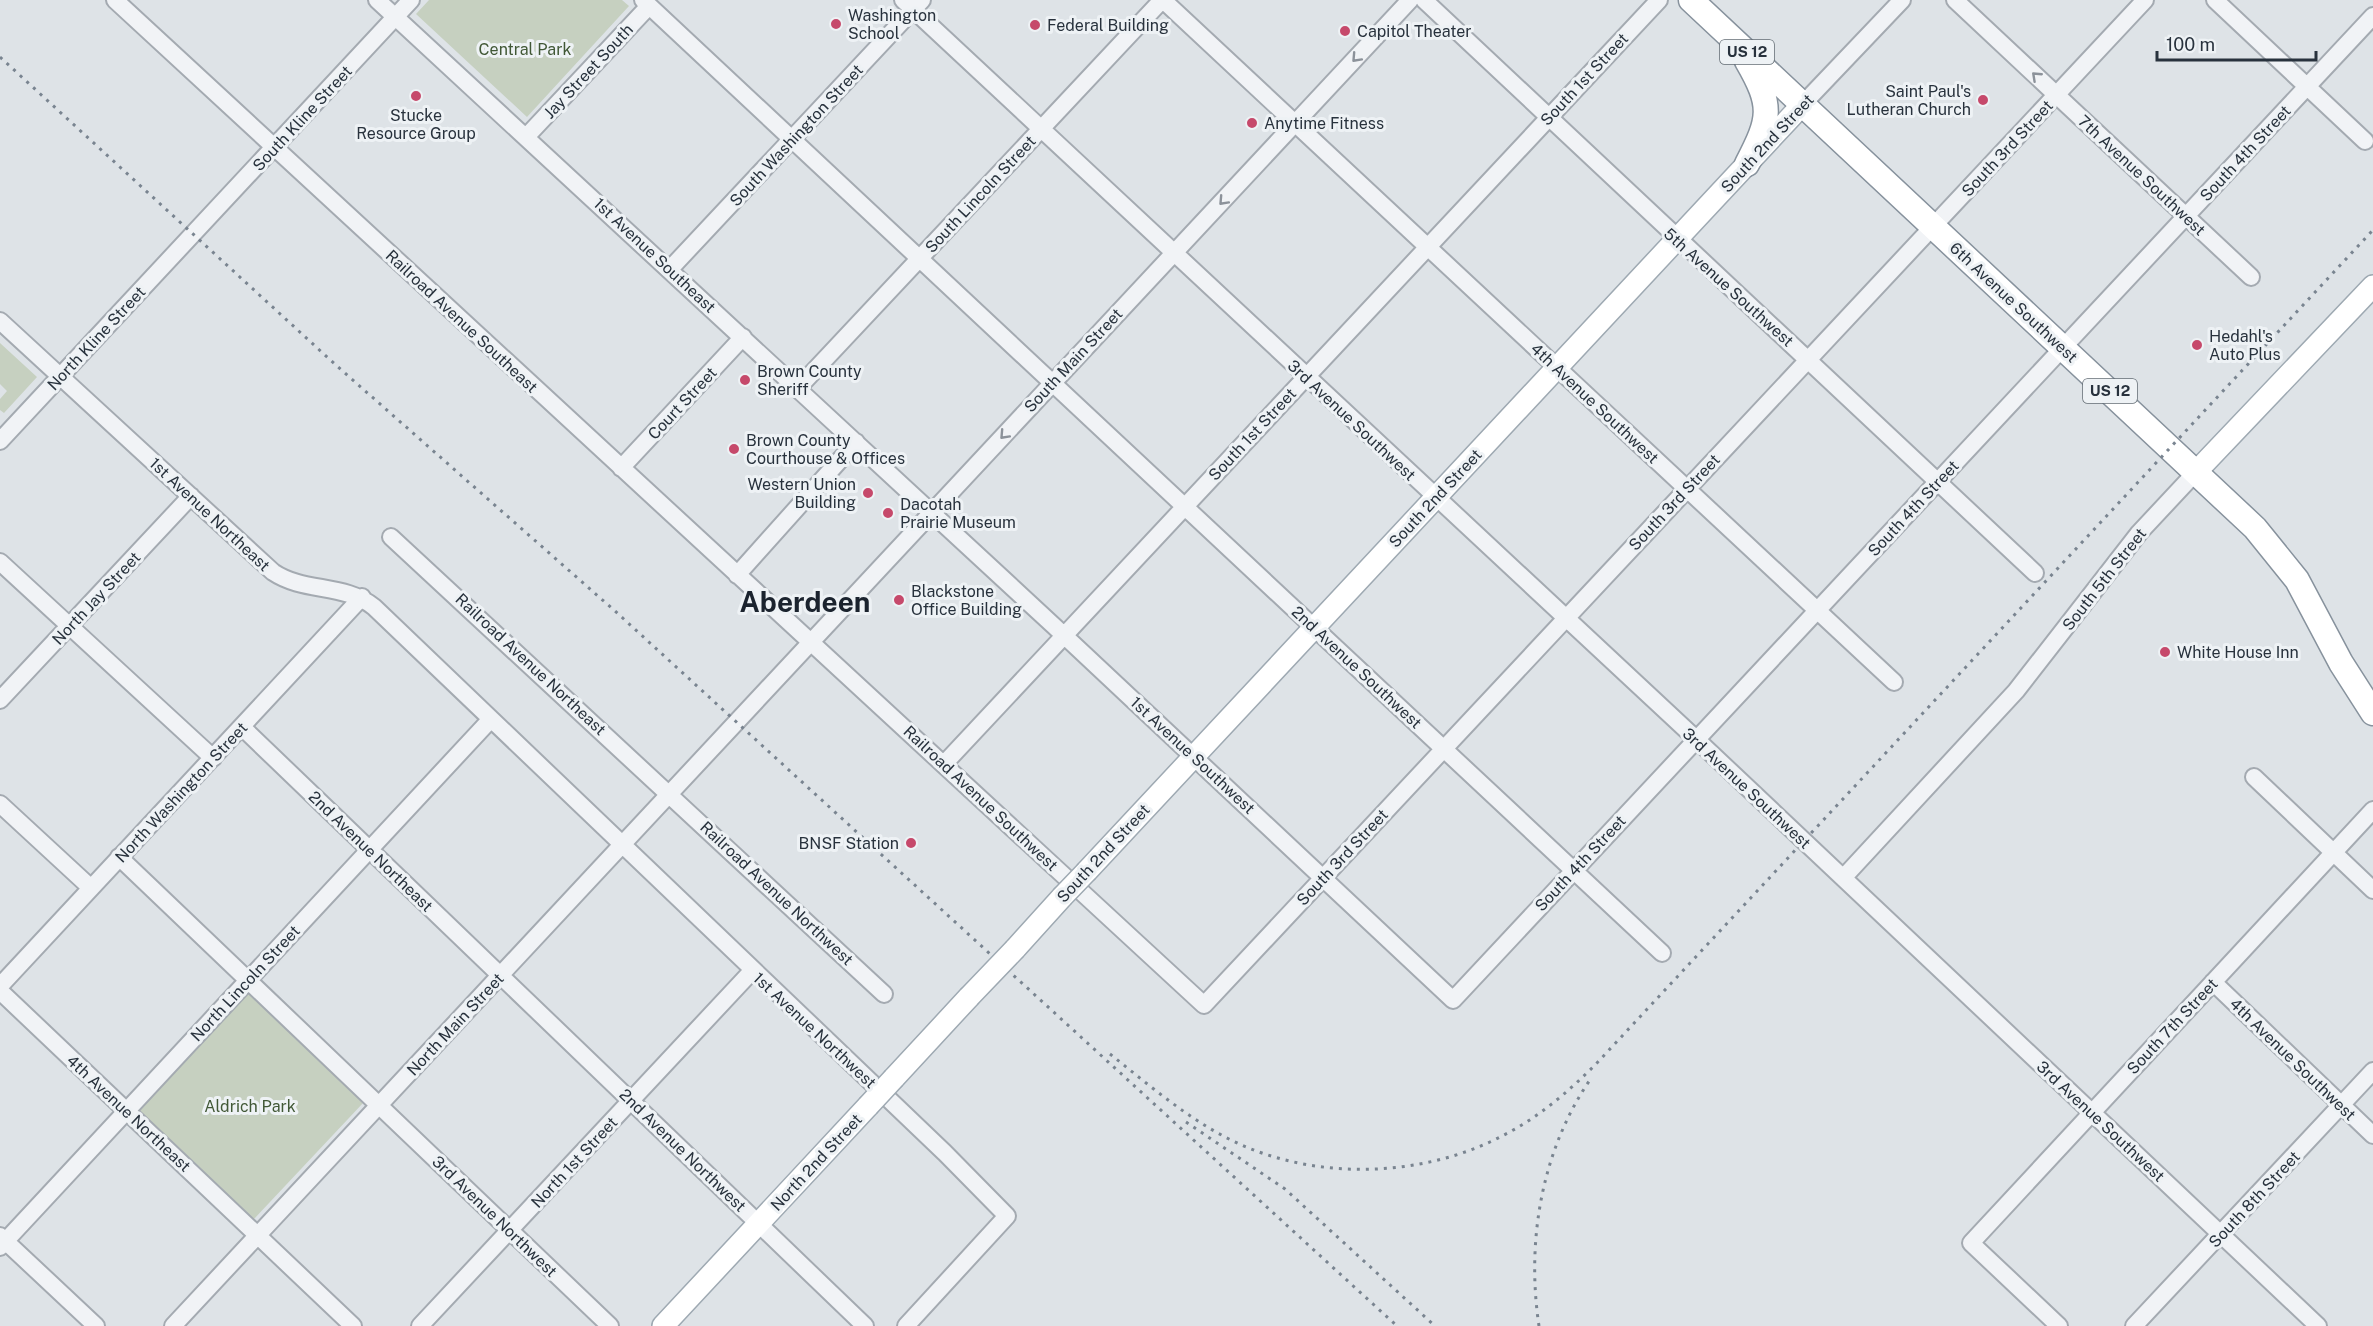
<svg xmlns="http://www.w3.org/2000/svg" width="2373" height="1326" font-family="'Public Sans',sans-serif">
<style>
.green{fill:#c6d0c0}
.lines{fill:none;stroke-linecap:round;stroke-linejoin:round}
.minor-casing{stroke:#a4aab1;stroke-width:20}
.major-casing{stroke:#9ea9b2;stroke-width:24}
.highway-casing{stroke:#87929d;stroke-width:27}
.minor{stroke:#f1f3f6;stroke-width:16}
.major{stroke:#fff;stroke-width:21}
.highway{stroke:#fff;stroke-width:24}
.rail{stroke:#798490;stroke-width:3;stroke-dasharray:3 6;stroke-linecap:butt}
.major-bridge-casing{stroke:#9ea9b2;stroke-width:24;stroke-linecap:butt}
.major-bridge{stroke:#fff;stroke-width:21}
.oneway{stroke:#8c929a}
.poi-dot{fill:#c6496b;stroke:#eef2f5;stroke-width:2}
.labels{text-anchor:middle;stroke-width:6;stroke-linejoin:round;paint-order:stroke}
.shield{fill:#eef2f5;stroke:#636c74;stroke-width:1.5}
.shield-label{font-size:15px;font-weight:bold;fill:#28323d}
.poi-label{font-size:16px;fill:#28323d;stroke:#eef2f5;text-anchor:start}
.park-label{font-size:16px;fill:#415836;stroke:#eef2f5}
.street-label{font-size:16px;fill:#28323d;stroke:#eef2f5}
.town-label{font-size:28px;font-weight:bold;fill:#1b232e;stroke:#eef2f5}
</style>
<rect width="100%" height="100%" fill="#dee3e7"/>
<path class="green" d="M 429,0 L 622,0 L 629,6 L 527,117 L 416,14 Z
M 0,343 L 37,377 L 4,413 L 0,410 L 0,399 L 7,391 L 0,384 Z
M 247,992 L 364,1102 L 253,1220 L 136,1110 Z"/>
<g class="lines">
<g class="minor-casing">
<path id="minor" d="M 115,0 L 1204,1005 L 2145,0
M 377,0 L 1054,626 L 1453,1000 L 2373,16
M 643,0 L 1662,953
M 903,0 L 1696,739 L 2318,1326
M 1163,0 L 1894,682
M 1424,0 L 2035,573
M 1955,0 L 2251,277
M 2215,0 L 2365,141
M 1802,105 L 1902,0
M 526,137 L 649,6
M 670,269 L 922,0
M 0,321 L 273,572 C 304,593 344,583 374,607 L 945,1153 L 1007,1216 L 906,1326
M 798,388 L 1162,0
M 0,441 L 411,0
M 621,468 L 743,337
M 391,537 L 884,994
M 0,562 L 213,758
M 737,575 L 856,442
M 0,700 L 191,496
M 242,727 L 865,1326
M 944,764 L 1659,0
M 2254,777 L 2373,890
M 0,804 L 91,888
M 119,857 L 610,1326
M 1843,878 L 2016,691 L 2139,533 L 2196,472
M 2213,982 L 2373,1135
M 0,986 L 362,597
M 0,991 L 353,1326
M 0,1236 L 96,1326
M 0,1247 L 491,719
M 173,1326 L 1410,0
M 420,1326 L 752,971
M 2059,1326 L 1971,1243 L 2373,810
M 2134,1326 L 2373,1071"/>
</g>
<g class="major-casing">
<path id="major" d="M 2196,472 L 2373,286
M 1087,871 L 1802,105
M 1015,949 L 1062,897
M 894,1078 L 969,997
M 663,1326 L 868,1106"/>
</g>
<g class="highway-casing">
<path id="highway" d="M 1691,0 L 2255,528 L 2297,580 L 2341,663 L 2373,713
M 1747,61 C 1773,106 1771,118 1747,164"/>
</g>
<use href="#minor" class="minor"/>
<use href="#major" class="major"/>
<use href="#highway" class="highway"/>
<path class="rail" d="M 0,57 L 338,367 L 615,611 L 1397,1326
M 1110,1054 C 1149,1085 1188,1119 1233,1141 C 1315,1181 1422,1178 1502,1136 C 1538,1118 1568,1092 1596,1064 L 2373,230
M 1186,1122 L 1285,1189 L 1435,1326
M 1539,1326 C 1526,1240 1542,1148 1592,1077"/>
<g class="major-bridge-casing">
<path id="major-bridge" d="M 1062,897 L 1087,871
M 969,997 L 1015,949
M 868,1106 L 894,1078"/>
</g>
<use href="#major-bridge" class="major-bridge"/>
</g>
<defs><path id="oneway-chevron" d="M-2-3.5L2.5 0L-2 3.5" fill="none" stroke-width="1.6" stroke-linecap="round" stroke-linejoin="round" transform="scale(1.5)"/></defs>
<g class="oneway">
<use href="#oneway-chevron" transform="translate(1356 58) rotate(133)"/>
<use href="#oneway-chevron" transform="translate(2036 76) rotate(-137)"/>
<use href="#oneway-chevron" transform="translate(1223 201) rotate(133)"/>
<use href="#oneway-chevron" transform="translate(1004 435) rotate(133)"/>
</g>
<g class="poi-dot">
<circle cx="836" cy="24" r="6"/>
<circle cx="1035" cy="25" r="6"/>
<circle cx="1345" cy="31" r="6"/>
<circle cx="416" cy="96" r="6"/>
<circle cx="1983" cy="100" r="6"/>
<circle cx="1252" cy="123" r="6"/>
<circle cx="2197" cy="345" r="6"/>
<circle cx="745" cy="380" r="6"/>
<circle cx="734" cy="449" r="6"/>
<circle cx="868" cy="493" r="6"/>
<circle cx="888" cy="513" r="6"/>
<circle cx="899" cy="600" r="6"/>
<circle cx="2165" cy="652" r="6"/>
<circle cx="911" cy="843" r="6"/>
</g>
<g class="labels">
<g class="shield">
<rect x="1720" y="40" width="54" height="24" rx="4.5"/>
<rect x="2083" y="379" width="54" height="24" rx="4.5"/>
</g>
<g class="shield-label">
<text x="1747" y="57">US 12</text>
<text x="2110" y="396">US 12</text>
</g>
<g class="poi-label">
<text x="848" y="21">Washington<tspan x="848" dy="18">School</tspan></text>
<text x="1047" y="31">Federal Building</text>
<text x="1357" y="37">Capitol Theater</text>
<text x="1971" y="97" text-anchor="end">Saint Paul's<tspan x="1971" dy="18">Lutheran Church</tspan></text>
<text x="416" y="121" text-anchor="middle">Stucke<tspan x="416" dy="18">Resource Group</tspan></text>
<text x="1264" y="129">Anytime Fitness</text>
<text x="2209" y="342">Hedahl's<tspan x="2209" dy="18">Auto Plus</tspan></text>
<text x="757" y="377">Brown County<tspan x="757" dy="18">Sheriff</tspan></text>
<text x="746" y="446">Brown County<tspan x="746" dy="18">Courthouse &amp; Offices</tspan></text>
<text x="856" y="490" text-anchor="end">Western Union<tspan x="856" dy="18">Building</tspan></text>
<text x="900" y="510">Dacotah<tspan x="900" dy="18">Prairie Museum</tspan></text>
<text x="911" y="597">Blackstone<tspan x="911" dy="18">Office Building</tspan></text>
<text x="2177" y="658">White House Inn</text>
<text x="899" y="849" text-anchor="end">BNSF Station</text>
</g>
<g class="park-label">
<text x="525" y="55">Central Park</text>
<text x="250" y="1112">Aldrich Park</text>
</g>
<g class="street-label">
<text transform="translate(588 71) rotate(-47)" y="6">Jay Street South</text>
<text transform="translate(1584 79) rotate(-47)" y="6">South 1st Street</text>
<text transform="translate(302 118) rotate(-47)" y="6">South Kline Street</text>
<text transform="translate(796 135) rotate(-47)" y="6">South Washington Street</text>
<text transform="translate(1767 143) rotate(-47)" y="6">South 2nd Street</text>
<text transform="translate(2007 148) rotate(-47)" y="6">South 3rd Street</text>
<text transform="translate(2245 153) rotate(-47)" y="6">South 4th Street</text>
<text transform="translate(2142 175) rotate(43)" y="6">7th Avenue Southwest</text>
<text transform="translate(980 194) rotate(-47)" y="6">South Lincoln Street</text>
<text transform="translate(655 255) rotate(43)" y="6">1st Avenue Southeast</text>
<text transform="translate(1729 287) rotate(42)" y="6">5th Avenue Southwest</text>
<text transform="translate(2014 302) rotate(43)" y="6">6th Avenue Southwest</text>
<text transform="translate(462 321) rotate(43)" y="6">Railroad Avenue Southeast</text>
<text transform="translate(96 338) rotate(-47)" y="6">North Kline Street</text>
<text transform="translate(1073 360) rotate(-47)" y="6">South Main Street</text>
<text transform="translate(682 403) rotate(-47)" y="6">Court Street</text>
<text transform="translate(1595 403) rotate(43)" y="6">4th Avenue Southwest</text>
<text transform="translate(1352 420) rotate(43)" y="6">3rd Avenue Southwest</text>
<text transform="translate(1252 434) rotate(-47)" y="6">South 1st Street</text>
<text transform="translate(1435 498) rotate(-47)" y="6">South 2nd Street</text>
<text transform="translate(1674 502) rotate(-47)" y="6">South 3rd Street</text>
<text transform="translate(1913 508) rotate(-47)" y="6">South 4th Street</text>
<text transform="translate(210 514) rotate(43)" y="6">1st Avenue Northeast</text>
<text transform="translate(2104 579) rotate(-52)" y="6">South 5th Street</text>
<text transform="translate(96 598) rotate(-47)" y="6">North Jay Street</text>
<text transform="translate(531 664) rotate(43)" y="6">Railroad Avenue Northeast</text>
<text transform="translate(1357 667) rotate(43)" y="6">2nd Avenue Southwest</text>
<text transform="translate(1193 755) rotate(43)" y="6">1st Avenue Southwest</text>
<text transform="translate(1747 788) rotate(43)" y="6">3rd Avenue Southwest</text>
<text transform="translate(181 792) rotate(-47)" y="6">North Washington Street</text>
<text transform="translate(981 798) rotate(43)" y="6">Railroad Avenue Southwest</text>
<text transform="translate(371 851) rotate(44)" y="6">2nd Avenue Northeast</text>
<text transform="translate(1103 853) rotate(-47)" y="6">South 2nd Street</text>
<text transform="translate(1342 857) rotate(-47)" y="6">South 3rd Street</text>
<text transform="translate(1580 863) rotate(-47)" y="6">South 4th Street</text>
<text transform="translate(777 893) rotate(43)" y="6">Railroad Avenue Northwest</text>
<text transform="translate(245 983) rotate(-47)" y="6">North Lincoln Street</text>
<text transform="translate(455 1024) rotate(-47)" y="6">North Main Street</text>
<text transform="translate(2172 1026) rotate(-47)" y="6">South 7th Street</text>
<text transform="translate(815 1030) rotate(43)" y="6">1st Avenue Northwest</text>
<text transform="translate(2293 1059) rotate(44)" y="6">4th Avenue Southwest</text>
<text transform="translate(129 1113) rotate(43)" y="6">4th Avenue Northeast</text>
<text transform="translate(2101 1121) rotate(43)" y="6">3rd Avenue Southwest</text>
<text transform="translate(683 1150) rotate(44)" y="6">2nd Avenue Northwest</text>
<text transform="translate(574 1162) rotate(-47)" y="6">North 1st Street</text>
<text transform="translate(816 1162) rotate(-47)" y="6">North 2nd Street</text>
<text transform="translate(2254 1199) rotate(-47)" y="6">South 8th Street</text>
<text transform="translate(495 1216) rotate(44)" y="6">3rd Avenue Northwest</text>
</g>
<g class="town-label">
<text x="805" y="612">Aberdeen</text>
</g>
</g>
<path d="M2157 51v9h159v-9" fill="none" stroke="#28323d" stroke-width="3"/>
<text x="2166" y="51" font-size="18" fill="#28323d" stroke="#eef2f5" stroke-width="4.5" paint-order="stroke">100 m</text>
</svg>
